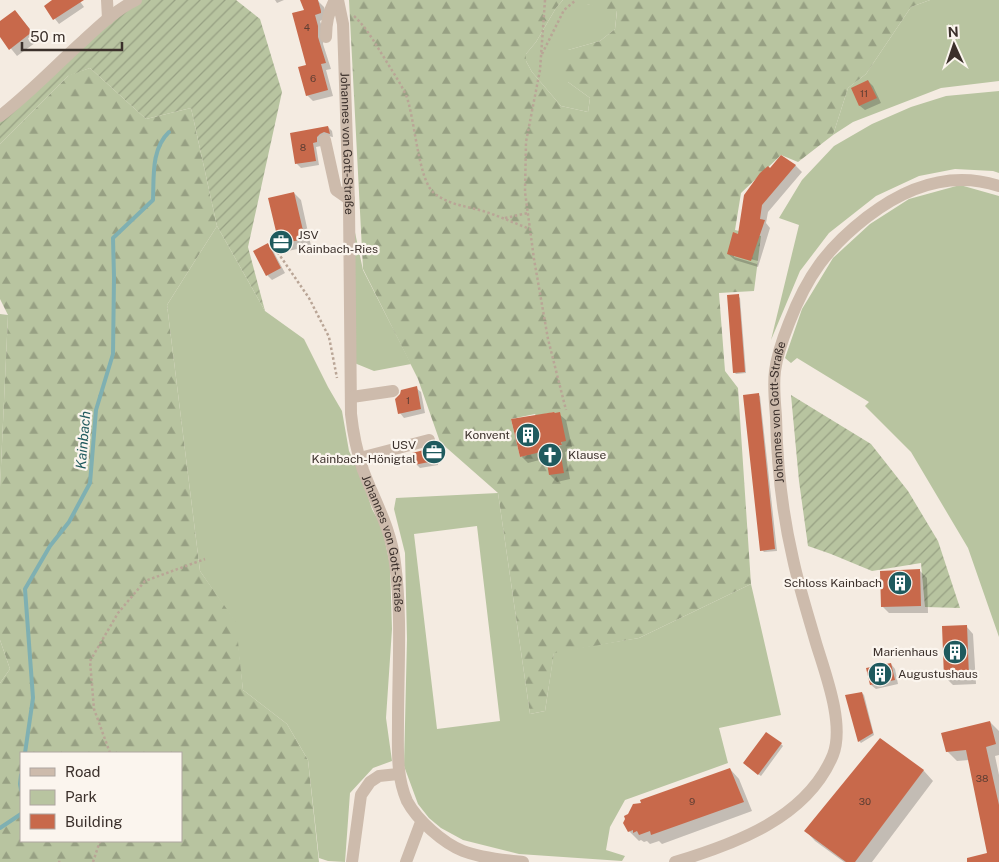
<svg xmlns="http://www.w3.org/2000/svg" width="999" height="862" font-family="'Public Sans',sans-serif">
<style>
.green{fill:#b8c4a0;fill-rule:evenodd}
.forest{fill:url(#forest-firs);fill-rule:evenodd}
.garden{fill:url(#garden-furrows)}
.shadow{fill:#0003;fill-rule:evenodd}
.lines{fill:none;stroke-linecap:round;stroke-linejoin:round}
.stream{stroke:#7fb0b2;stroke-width:4}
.building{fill:#c8694b}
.path{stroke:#b9a596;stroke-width:2.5;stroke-dasharray:2.5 2.5;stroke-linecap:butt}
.minor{stroke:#cdbbac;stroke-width:12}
.labels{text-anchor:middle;stroke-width:4.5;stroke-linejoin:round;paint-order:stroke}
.number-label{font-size:10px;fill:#5e3e33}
.street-label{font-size:12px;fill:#3b302b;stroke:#fbf5ee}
.poi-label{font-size:12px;fill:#3b302b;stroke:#fbf5ee;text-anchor:end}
.water-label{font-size:14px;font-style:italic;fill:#1f5a5e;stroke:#fbf5ee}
</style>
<defs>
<pattern id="forest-firs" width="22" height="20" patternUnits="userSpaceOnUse" patternTransform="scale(1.25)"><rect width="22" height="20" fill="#b8c4a0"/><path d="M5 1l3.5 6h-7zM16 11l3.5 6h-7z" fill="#97a083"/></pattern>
<pattern id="garden-furrows" width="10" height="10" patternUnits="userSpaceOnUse" patternTransform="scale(1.25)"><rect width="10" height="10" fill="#b8c4a0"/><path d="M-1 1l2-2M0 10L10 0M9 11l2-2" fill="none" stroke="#97a083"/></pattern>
</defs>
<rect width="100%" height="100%" fill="#f4ebe1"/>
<path class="green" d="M 563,0 L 587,0 L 587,4 L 617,10 L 615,29 L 600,41 L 568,50 L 568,82 L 590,98 L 588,112 L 561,106 L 532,72 L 526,61 L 526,54 L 536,42 L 556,8 Z
M 930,0 L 999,0 L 999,81 L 941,88 L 853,122 L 833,135 L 848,88 L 866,74 L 911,7 Z
M 999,91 L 999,173 L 993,171 L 955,169 L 919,176 L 876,196 L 829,233 L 800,271 L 771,340 L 799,225 L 779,218 L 802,180 L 834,146 L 872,124 L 911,107 L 946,96 Z
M 960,185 L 999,196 L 999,637 L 968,548 L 911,452 L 865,406 L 869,402 L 797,358 L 791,363 L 785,358 L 802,309 L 833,258 L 870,224 L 909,199 Z
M 349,204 L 363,270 L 411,364 L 374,371 L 352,362 Z
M 217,226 L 265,311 L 304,339 L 328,387 L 342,411 L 349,451 L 363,481 L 372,509 L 382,527 L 390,565 L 392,629 L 386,718 L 392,761 L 373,768 L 350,793 L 345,862 L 328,861 L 319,858 L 308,760 L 287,724 L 243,690 L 235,622 L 200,571 L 167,305 Z
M 0,314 L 8,315 L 0,487 Z
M 498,493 L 530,714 L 545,711 L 554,652 L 639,638 L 751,584 L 781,715 L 719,728 L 728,763 L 625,800 L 610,827 L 606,850 L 625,856 L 622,861 L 519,854 L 463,840 L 441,828 L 429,818 L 418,804 L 404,766 L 407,639 L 405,553 L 394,509 L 396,498 ZM 477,526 L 500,721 L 437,729 L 414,534 Z
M 0,640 L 10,669 L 0,683 Z"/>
<path class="forest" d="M 349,0 L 563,0 L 556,8 L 536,42 L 526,54 L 526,61 L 532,72 L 561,106 L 588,112 L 590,98 L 568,82 L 558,68 L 568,50 L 600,41 L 615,29 L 617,11 L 605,10 L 587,4 L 587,0 L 930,0 L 911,7 L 866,74 L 848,88 L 833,135 L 798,162 L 781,155 L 741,193 L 735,230 L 761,236 L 754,291 L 719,293 L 725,371 L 738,388 L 751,584 L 639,638 L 554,653 L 545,711 L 530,714 L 498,493 L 440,442 L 418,379 L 363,269 ZM 554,412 L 562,445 L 520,457 L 511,419 L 535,414 L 536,416 Z
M 90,68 L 146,119 L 191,108 L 217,226 L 167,305 L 200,571 L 236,622 L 243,690 L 287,724 L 308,760 L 319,862 L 0,862 L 0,683 L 10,669 L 0,640 L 0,487 L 8,315 L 0,299 L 0,144 L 69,75 ZM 21,753 L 181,753 L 181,841 L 21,841 Z"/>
<path class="garden" d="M 136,0 L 236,0 L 260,19 L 282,92 L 248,247 L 265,311 L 217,226 L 191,108 L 146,119 L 90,68 L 68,76 L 0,144 L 0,116 Z
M 791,395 L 871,444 L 908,491 L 938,541 L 960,608 L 925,607 L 921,563 L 872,571 L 831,554 L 808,546 L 799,481 Z"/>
<path class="shadow" d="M 55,0 L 79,0 L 84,7 L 59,24 L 45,6 Z
M 275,0 L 284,0 L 277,3 Z
M 318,1 L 324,7 L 327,17 L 320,21 L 324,33 L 323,44 L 331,69 L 326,70 L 333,96 L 313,101 L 307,95 L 306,10 Z
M 15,11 L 39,40 L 17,56 L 0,35 L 0,23 Z
M 868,81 L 873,86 L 881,103 L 865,110 L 860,106 L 852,89 Z
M 328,127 L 332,131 L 333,137 L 328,136 L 321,146 L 316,147 L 319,165 L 301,168 L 297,164 L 292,134 Z
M 782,157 L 796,166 L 802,172 L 768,212 L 766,223 L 770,228 L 758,267 L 735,260 L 728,254 ZM 734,255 L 758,261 L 757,264 L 734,257 Z
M 294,193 L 301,200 L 311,246 L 288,251 L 280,244 Z
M 267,245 L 272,249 L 285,273 L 272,280 L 268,276 L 254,252 Z
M 738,296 L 740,298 L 746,373 L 736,374 L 734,372 Z
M 416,388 L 421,392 L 425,413 L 404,418 L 400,413 Z
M 758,395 L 760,396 L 777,551 L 764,552 L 762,550 Z
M 559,414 L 566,420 L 572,447 L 567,448 L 568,451 L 565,452 L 570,479 L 557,482 L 550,475 L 547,458 L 528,463 L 521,456 Z
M 431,449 L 436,453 L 438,465 L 420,468 L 416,464 Z
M 919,570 L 927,578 L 928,613 L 889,613 L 882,606 Z
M 966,626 L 973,634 L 976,684 L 953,685 L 946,678 Z
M 891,664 L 895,669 L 898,684 L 876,689 L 871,685 Z
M 862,693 L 864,695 L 874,735 L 861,743 L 859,741 Z
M 990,722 L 999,731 L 999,755 L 995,756 L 999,775 L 999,862 L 981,862 L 988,854 L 969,760 L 957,761 L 947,751 Z
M 881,739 L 924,771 L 933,781 L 872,862 L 844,862 L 815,841 L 806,831 Z
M 781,744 L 783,746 L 761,776 L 746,765 Z
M 730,769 L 739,779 L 752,811 L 662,844 L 659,841 L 650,844 L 647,841 L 644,842 L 641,840 L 639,841 L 629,831 L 642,805 Z"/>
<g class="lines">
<path class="stream" d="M 25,753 L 33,698 L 25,589 L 50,546 L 69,522 L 90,483 L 96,410 L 113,354 L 114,277 L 113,238 L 153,200 C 154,177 151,149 169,132
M 21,775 L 20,784 L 21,790
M 0,828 L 21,814"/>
</g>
<path class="building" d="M 52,0 L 84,0 L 53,20 L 44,6 Z
M 300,0 L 318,0 L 321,11 L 321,13 L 315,15 L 318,26 L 318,37 L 326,63 L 321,64 L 328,90 L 306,96 L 298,67 L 306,65 L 292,13 L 304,10 Z
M 15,10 L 32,32 L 9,50 L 0,37 L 0,21 Z
M 868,80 L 877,98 L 859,106 L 851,88 Z
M 328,126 L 330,134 L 324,132 L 320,134 L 317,137 L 317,142 L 313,143 L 316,161 L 295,164 L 290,133 Z
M 781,155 L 796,165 L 762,205 L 760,219 L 765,220 L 751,261 L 727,254 L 733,232 L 738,234 L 744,195 L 760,173 L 768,166 L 770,168 Z
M 294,192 L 305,239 L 279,244 L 268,198 Z
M 268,243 L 281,268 L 266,276 L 253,251 Z
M 739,294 L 745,372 L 733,373 L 727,295 Z
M 417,386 L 421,409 L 398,414 L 395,399 L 400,394 L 401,390 Z
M 759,393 L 775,549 L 760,551 L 743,395 Z
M 554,412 L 555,413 L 560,412 L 566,441 L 561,442 L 562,445 L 559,445 L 564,473 L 549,475 L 545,451 L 520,457 L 511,419 Z
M 432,448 L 434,461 L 414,465 L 412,453 Z
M 920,569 L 921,606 L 881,607 L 880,571 Z
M 967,625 L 969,677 L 944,678 L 942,626 Z
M 891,663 L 895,680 L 870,685 L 866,668 Z
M 862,692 L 873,733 L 858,742 L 845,695 Z
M 990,721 L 996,744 L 986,747 L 999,805 L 999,862 L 967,862 L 967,858 L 987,853 L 966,750 L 946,752 L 941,733 Z
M 766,732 L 782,743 L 758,775 L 743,763 Z
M 880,738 L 924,770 L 855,862 L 846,862 L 804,831 Z
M 730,768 L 744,802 L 651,835 L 650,831 L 639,835 L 637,831 L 633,833 L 633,830 L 628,832 L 623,823 L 625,819 L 624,816 L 628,814 L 633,804 L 641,803 L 640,800 Z"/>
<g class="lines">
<path class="path" d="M 545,0 L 540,70 L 526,142 L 525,192 L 534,259 L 548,339 L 566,410
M 354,16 C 368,29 375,44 385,59 C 392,71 400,82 406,95 C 415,118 418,180 434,193 C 449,205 466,206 483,211 C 499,216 514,223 530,229
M 542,54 L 564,10 L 576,0
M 505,218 L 528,213
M 272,244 L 309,298 L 329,337 L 337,378
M 110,753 L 94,709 L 90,661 L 118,613 L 145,581 L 205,559
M 58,862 L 63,862
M 93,862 L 100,841"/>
<g class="minor">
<path d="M 107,0 L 108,19"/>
<path id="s1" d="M 338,0 L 343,24 L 349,204 L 351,414 C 353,433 357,452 363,470 C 375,502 391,528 395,563 C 402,615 398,670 398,722 C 398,749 396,776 407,801 C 417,820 443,843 463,851 C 481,858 504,860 523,862"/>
<path d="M 326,37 C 326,23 328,12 335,0"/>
<path d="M 0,116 C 30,93 56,65 84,40 C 100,25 116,10 136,0"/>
<path d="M 325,140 L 336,190 L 349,199"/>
<path d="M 352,397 L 393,391"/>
<path d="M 360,458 L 429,440"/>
<path d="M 352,862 L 361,795 L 370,782 L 379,776 L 398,774"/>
<path d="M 406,862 L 421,822"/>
<path id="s2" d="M 675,862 C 735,844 807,818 833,755 C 845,724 825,673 816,643 C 808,615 799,587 793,559 C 782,512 777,465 776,417 C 775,402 773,386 775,371 C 777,355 783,338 789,323 C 807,276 827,248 867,217 C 906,187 950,170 999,186"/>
</g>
</g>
<defs>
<g id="office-disc" transform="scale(1.25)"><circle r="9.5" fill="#1f5a5e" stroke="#fbf5ee"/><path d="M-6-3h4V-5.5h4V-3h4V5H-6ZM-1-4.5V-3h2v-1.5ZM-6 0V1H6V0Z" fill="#fff"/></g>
<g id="building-disc" transform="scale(1.25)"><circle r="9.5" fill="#1f5a5e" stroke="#fbf5ee"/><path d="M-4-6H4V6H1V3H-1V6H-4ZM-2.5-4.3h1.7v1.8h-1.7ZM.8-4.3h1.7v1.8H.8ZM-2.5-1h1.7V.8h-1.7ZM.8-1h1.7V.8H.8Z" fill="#fff"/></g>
<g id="church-disc" transform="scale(1.25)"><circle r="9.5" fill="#1f5a5e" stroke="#fbf5ee"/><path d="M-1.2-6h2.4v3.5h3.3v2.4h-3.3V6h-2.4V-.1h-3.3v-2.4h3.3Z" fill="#fff"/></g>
</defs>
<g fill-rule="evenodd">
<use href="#office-disc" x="281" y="242"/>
<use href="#building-disc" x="528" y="435"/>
<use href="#office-disc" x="434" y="452"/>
<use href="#church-disc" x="550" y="455"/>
<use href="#building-disc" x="900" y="583"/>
<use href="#building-disc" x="955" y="652"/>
<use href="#building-disc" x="880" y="674"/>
</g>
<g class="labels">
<g class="number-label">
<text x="307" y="31">4</text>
<text x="313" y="82">6</text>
<text x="864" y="97">11</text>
<text x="303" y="151">8</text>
<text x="408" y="404">1</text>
<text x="982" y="782">38</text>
<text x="692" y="805">9</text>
<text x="865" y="805">30</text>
</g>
<g class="street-label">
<text dy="4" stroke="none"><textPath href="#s1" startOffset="144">Johannes von Gott-Straße</textPath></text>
<text dy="4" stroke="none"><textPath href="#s2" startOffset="548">Johannes von Gott-Straße</textPath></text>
<text dy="4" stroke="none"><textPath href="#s1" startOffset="549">Johannes von Gott-Straße</textPath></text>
</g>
<g class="poi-label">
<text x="298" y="239" text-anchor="start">JSV<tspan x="298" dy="14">Kainbach-Ries</tspan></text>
<text x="510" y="439">Konvent</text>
<text x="416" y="449">USV<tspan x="416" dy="14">Kainbach-Hönigtal</tspan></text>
<text x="568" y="459" text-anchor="start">Klause</text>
<text x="882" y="587">Schloss Kainbach</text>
<text x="938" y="656">Marienhaus</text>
<text x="898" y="678" text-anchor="start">Augustushaus</text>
</g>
<g class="water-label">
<text transform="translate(83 440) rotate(-85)" y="5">Kainbach</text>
</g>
</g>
<rect x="20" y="752" width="162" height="90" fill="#fbf5ee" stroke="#aea6a0"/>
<rect x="30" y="768" width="25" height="8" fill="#cdbbac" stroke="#aea6a0"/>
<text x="65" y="777" font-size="15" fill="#3b302b">Road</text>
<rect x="30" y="790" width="25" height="15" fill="#b8c4a0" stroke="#aea6a0"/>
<text x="65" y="802" font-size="15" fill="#3b302b">Park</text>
<rect x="30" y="814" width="25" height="15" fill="#c8694b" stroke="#aea6a0"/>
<text x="65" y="827" font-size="15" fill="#3b302b">Building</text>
<g transform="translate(954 45) rotate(357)" stroke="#fbf5ee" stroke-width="4" paint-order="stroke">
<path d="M0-4L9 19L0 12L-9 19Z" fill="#3b302b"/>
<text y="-8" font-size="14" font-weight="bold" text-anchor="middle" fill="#3b302b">N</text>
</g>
<path d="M22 42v8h100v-8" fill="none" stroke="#3b302b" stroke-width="2.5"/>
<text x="30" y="42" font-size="15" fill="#3b302b" stroke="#fbf5ee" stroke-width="4" paint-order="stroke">50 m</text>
</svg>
